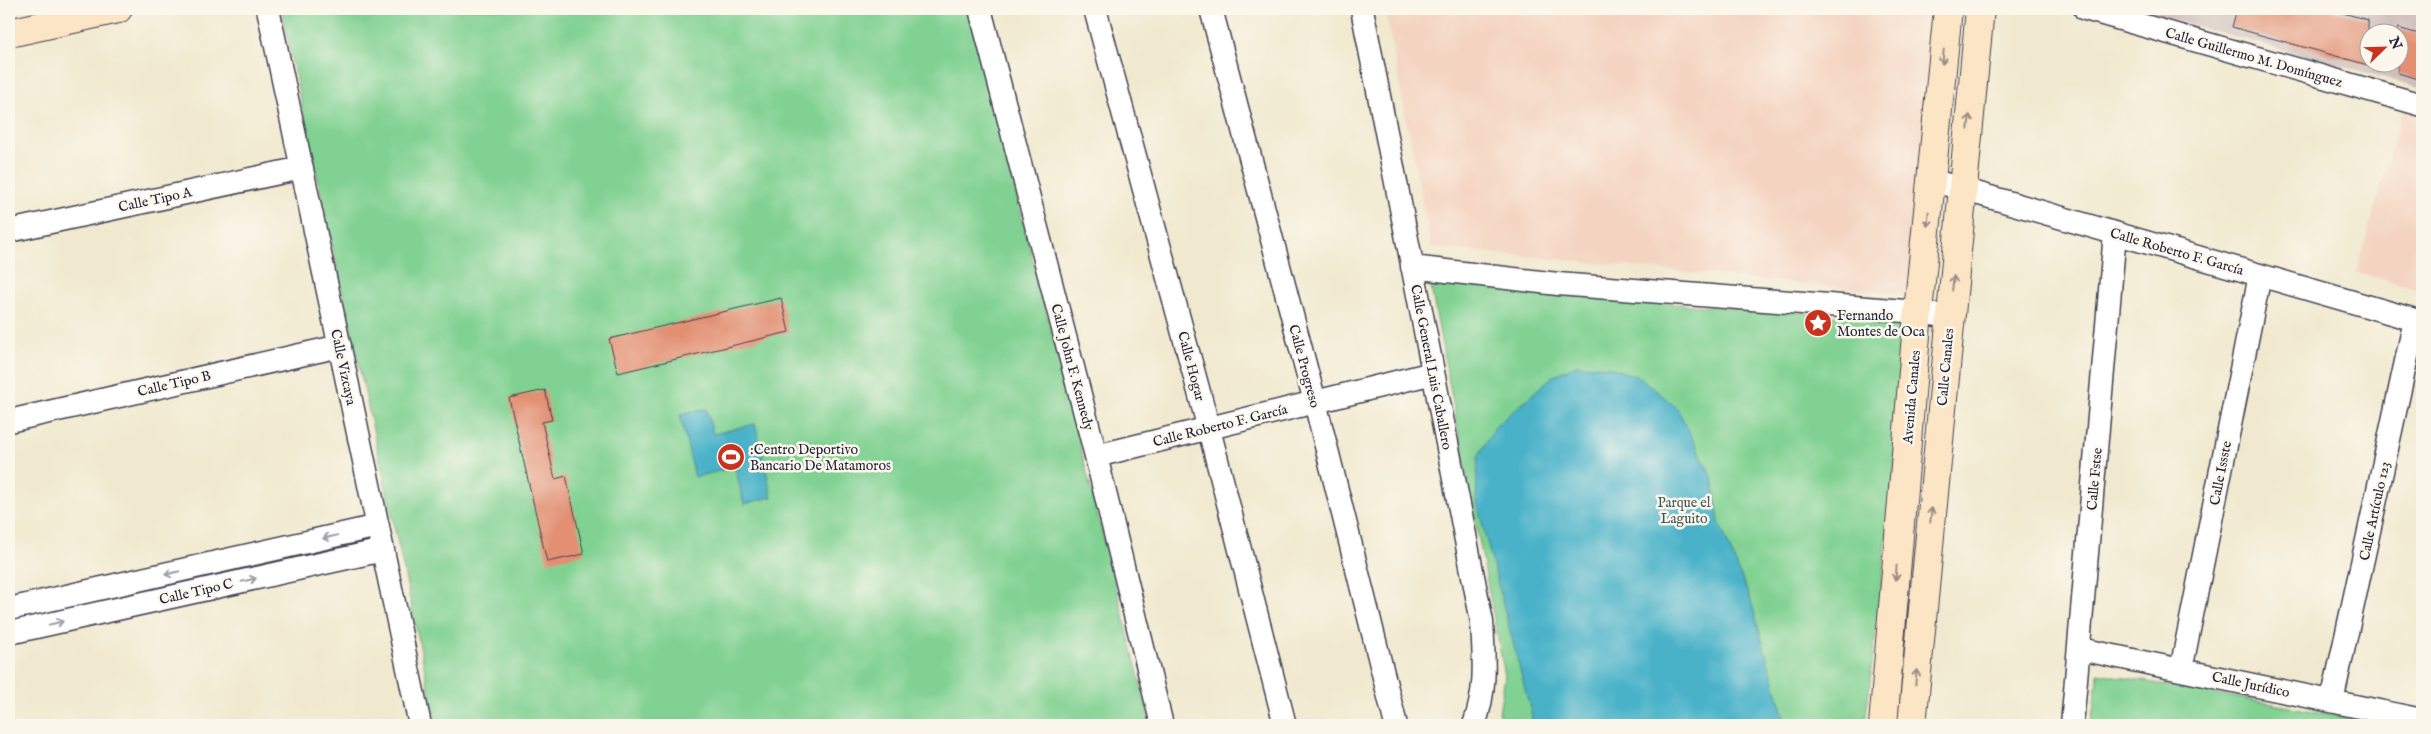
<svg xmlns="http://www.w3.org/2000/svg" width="2431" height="734" font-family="'IM FELL English',serif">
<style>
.built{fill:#f4d3c0}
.industrial{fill:#d0c0bc;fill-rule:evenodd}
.green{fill:#80d192;stroke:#517a66}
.water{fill:#4ab2c9;stroke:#366a82}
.building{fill:#e28f72}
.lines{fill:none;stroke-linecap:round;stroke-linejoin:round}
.street-casing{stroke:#414051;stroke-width:25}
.secondary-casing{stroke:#414051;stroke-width:30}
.street{stroke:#fff;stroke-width:22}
.secondary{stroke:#fce5c4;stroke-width:28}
.oneway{stroke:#9a8d86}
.oneway2{stroke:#9c9ca7}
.labels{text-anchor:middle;stroke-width:5;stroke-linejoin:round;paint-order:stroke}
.street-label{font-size:14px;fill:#22223b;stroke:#fbf7ec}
.poi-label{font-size:14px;fill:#22223b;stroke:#fbf7ec;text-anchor:start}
.park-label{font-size:14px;fill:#3e5755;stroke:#fbf7ec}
</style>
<rect width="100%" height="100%" fill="#fbf7ec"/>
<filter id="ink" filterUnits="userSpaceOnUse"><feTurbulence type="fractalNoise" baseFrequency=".02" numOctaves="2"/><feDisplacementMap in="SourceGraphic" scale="10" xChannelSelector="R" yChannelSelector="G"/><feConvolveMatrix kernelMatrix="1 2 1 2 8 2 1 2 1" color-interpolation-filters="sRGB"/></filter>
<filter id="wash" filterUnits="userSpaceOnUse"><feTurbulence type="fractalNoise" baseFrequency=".0096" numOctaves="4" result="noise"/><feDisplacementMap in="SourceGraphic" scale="20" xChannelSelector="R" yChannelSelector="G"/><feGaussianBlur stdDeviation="1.12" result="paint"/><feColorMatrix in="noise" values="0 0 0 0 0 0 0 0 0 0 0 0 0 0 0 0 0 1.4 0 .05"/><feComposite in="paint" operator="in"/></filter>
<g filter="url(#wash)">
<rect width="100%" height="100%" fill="#f1e9cf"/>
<path class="built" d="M 1385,9 L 1936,9 L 1915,295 L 1431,247 Z
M 2403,108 L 2422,113 L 2422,290 L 2356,272 Z"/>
<path class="industrial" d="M 2134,9 L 2422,9 L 2422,88 ZM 2368,32 L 2398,32 L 2398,62 L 2368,62 Z"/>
<path class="green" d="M 281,9 L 969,9 L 1151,725 L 436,725 C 388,486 331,248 281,9 Z
M 1429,277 L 1549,295 L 1912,321 L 1865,725 L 1497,725 L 1505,676 Z
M 2098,673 L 2392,725 L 2091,725 Z"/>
<path class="water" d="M 1576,365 L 1609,367 L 1641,378 L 1677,408 L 1713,479 L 1719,522 L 1751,601 L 1786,725 L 1531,725 L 1532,716 L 1476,499 L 1478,457 L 1495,427 L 1553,376 Z
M 706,409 L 713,434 L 755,424 L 772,497 L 744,504 L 735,467 L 695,477 L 680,415 Z"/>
<g id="blocks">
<path class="building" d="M 2237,9 L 2329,9 L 2368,20 L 2368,65 L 2232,27 Z
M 2398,28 L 2422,35 L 2422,80 L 2398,73 Z
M 781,298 L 789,332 L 618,373 L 609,339 Z
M 545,390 L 552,420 L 542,422 L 555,479 L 566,476 L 584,554 L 547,562 L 509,398 Z"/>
</g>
</g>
<g filter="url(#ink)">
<use href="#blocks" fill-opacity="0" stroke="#414051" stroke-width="1"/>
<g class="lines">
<g class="street-casing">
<path id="street" d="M 268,9 L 420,725
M 980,9 L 1096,456 L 1162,725
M 1095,9 L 1209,429 L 1285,725
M 1211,9 L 1315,402 L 1396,725
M 1362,9 L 1482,622 C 1484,660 1487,689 1474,725
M 2085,9 L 2422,105
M 1931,180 L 2422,322
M 9,231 L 302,168
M 1412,267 L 1558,284 L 1918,312 L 1949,317
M 9,421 L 340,346
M 1096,456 L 1433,373
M 9,609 L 378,526
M 9,633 L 383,550
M 2080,649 L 2422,720
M 2181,670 L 2260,275
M 2332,701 L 2415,320
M 2072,725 L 2115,233"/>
</g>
<g class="secondary-casing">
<path id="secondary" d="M 9,33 L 118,9
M 1883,725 L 1918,312 L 1948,9
M 1912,725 L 1980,9"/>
</g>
<use href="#street" class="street"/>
<use href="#secondary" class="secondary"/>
</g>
<defs><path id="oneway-shaft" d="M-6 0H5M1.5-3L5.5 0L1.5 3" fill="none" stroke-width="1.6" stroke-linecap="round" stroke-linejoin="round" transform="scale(1.25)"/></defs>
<g class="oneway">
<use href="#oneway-shaft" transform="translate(1943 57) rotate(96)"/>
<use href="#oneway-shaft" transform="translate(1969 122) rotate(-85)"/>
<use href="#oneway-shaft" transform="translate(1928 219) rotate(95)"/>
<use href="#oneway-shaft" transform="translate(1953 283) rotate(-84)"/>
<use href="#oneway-shaft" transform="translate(1931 515) rotate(-85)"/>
<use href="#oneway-shaft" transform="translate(1896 573) rotate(95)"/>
<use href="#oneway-shaft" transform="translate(1916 677) rotate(-85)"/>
</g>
<g class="oneway2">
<use href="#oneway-shaft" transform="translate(330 537) rotate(167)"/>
<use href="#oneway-shaft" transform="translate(172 573) rotate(167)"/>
<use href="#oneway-shaft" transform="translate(249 580) rotate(-13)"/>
<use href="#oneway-shaft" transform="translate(56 623) rotate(-13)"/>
</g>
</g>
<defs>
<g id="sight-disc" transform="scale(1.4375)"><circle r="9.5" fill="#c8321e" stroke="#fbf7ec"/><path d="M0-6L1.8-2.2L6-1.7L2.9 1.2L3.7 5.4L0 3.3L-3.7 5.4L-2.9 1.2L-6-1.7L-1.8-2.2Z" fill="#fff"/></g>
<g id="stadium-disc" transform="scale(1.4375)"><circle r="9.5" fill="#c8321e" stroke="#fbf7ec"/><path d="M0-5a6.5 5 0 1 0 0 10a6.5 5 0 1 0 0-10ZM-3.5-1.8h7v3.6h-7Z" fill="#fff"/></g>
</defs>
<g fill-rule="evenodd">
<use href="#sight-disc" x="1818" y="323"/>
<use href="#stadium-disc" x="731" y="457"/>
</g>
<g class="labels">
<g class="street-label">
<text transform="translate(2254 57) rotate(16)" y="5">Calle Guillermo M. Domínguez</text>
<text transform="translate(155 199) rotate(-12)" y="5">Calle Tipo A</text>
<text transform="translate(2177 251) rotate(16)" y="5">Calle Roberto F. García</text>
<text transform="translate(1192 366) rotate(75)" y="5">Calle Hogar</text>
<text transform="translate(1305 366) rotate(75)" y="5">Calle Progreso</text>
<text transform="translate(344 367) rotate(78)" y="5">Calle Vizcaya</text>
<text transform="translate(1073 367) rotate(75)" y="5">Calle John F. Kennedy</text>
<text transform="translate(1432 367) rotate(79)" y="5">Calle General Luis Caballero</text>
<text transform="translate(1945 367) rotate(-85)" y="5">Calle Canales</text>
<text transform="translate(174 383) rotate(-13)" y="5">Calle Tipo B</text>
<text transform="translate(1911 397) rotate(-85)" y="5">Avenida Canales</text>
<text transform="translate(1220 425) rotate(-14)" y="5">Calle Roberto F. García</text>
<text transform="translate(2220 473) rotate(-79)" y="5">Calle Issste</text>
<text transform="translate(2094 479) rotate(-85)" y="5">Calle Fstse</text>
<text transform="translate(2374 511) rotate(-78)" y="5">Calle Artículo 123</text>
<text transform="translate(196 591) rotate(-13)" y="5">Calle Tipo C</text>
<text transform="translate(2251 684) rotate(12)" y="5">Calle Jurídico</text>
</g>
<g class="poi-label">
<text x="1837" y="320">Fernando<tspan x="1837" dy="16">Montes de Oca</tspan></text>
<text x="750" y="454">:Centro Deportivo<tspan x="750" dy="16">Bancario De Matamoros</tspan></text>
</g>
<g class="park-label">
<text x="1684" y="507">Parque el<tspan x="1684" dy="16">Laguito</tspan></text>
</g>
</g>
<rect width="2431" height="734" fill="none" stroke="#fbf7ec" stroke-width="30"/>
<g transform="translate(2384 48) rotate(67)"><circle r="24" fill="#fbf7ec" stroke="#a4a2a5"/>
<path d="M0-4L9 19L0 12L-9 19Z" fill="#c8321e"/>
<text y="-8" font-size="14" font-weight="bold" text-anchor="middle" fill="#22223b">N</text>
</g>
</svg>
